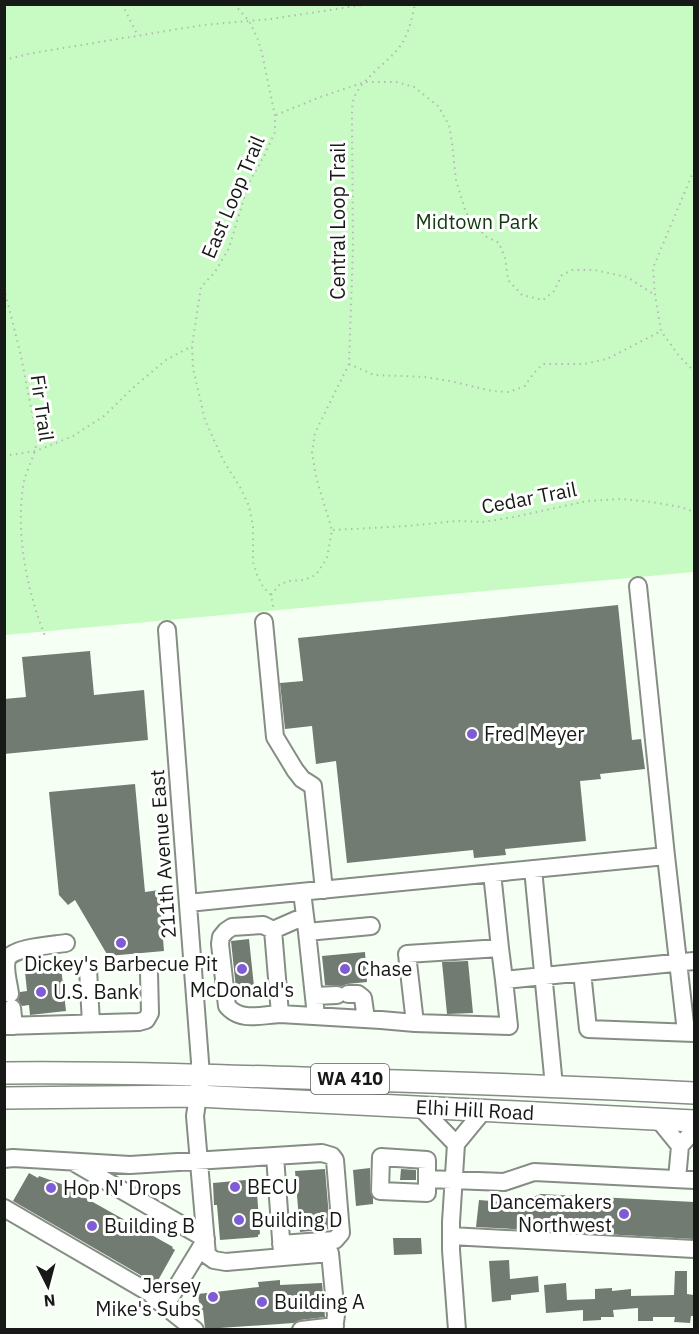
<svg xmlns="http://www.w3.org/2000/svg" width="699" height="1334" font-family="'IBM Plex Sans',sans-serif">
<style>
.green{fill:#c7fbc3}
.building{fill:#727b71}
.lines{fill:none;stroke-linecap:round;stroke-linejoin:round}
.minor-casing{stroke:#858d84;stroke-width:20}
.major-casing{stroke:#858d84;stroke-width:24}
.path{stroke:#b2bab1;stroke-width:2;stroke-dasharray:1.5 4.5;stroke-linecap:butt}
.minor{stroke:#fff;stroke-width:16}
.major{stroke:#fff;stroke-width:21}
.poi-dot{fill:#7e5cd6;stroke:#fff;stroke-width:2}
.labels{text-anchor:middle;stroke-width:6;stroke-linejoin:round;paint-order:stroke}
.shield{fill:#fff;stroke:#5c5e5c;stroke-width:1.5}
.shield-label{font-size:18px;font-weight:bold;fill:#161916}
.street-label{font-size:20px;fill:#161916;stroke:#fff}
.park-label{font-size:20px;fill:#10390f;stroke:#fff}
.poi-label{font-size:20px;fill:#161916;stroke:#fff;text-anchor:start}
</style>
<rect width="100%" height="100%" fill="#f5fff4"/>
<path class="green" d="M 5,4 L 694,5 L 694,572 L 5,635 Z"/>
<path class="building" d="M 618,605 L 632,740 L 641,739 L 645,769 L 600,774 L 601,779 L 580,781 L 586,841 L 505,849 L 506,855 L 474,858 L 473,850 L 347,863 L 336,761 L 316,764 L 312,726 L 285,729 L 280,683 L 303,681 L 298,638 Z
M 90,651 L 94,695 L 144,690 L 148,740 L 4,754 L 4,699 L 26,697 L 22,657 Z
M 135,784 L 145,892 L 159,890 L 164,951 L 108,956 L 75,900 L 68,905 L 59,895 L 49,792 Z
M 249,939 L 255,996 L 237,998 L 231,941 Z
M 365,952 L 367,982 L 347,984 L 342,986 L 325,985 L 322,956 Z
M 468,961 L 473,1013 L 447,1014 L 442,962 Z
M 61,967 L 66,1011 L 30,1015 L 29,1005 L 22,1006 L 18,1000 L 20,992 L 27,991 L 25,972 Z
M 370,1168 L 370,1191 L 373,1198 L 373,1204 L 356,1206 L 353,1170 Z
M 325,1169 L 330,1229 L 300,1232 L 295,1171 Z
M 401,1169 L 416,1170 L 416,1180 L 400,1180 Z
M 29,1173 L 38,1178 L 39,1176 L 67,1186 L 66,1187 L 173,1247 L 172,1248 L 175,1250 L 156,1284 L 13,1201 Z
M 256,1179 L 260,1234 L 258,1235 L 258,1237 L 220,1240 L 217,1205 L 214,1205 L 213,1183 Z
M 541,1194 L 694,1202 L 694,1239 L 476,1227 L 479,1200 L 515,1203 Z
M 393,1238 L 421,1238 L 422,1254 L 394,1255 Z
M 509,1260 L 510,1279 L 538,1276 L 539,1292 L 511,1295 L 511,1300 L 492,1302 L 489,1261 Z
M 675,1271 L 687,1271 L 687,1294 L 694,1295 L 694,1316 L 691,1316 L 690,1323 L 674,1322 L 675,1317 L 653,1317 L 653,1321 L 638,1321 L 638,1308 L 613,1310 L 614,1317 L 601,1317 L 601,1320 L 583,1321 L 583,1310 L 546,1313 L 544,1285 L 566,1283 L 567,1300 L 595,1299 L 595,1289 L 612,1288 L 612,1291 L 631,1289 L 631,1296 L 674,1295 Z
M 280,1280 L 280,1285 L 322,1283 L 325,1317 L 300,1320 L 294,1323 L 205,1329 L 203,1310 L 200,1310 L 198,1294 L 259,1287 L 258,1282 Z"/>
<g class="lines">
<g class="minor-casing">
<path id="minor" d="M 264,622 L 275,737 L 295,770 L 302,779 L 313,786 L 324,890
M 167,630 L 201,1075 L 195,1116 L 207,1255 L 214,1260 L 226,1262 L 330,1253 L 336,1315 L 334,1330
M 666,856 L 686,1032
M 533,869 L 554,1086
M 492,873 L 500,948
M 302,892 L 307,932 L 371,926
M 188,903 L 666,856 L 638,586
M 305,916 L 273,930 L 280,1014 L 381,1020 L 415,1023
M 273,930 L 263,925 L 232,927 L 226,931 L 221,937 L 220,944 L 227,1006 C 241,1022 260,1015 280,1014
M 307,932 L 316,1016
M 88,969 L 91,1023
M 582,972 L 588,1029 L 694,1033
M 504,980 L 509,1026 L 415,1023 L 407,954 L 500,948 L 504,980 L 694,961
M 10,994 C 9,984 4,969 7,960 C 11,947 54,945 66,943
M 348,994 L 358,994 L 363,998 L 366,1019
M 314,996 L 337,995
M 12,1008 L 14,1026
M 4,1026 L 139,1022 L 146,1020 L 150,1013 L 149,973
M 420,1107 L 456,1144 L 484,1110
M 658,1119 L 680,1146 L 694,1130
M 456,1144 L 451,1222 L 451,1250 L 457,1330
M 275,1156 L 282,1253
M 381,1157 L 427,1160 L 427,1193 L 380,1191 Z
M 4,1159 L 13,1158 L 130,1165 L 322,1153 L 332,1156 L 335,1160 L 341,1233 L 335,1240 L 281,1244
M 75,1163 L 206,1239 L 165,1306
M 427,1179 L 504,1182 L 534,1172 L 694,1180
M 677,1179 L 680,1146
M 4,1208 L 150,1293 L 157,1300 L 195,1330
M 451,1236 L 694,1249
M 301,1330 L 335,1326"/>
</g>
<g class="major-casing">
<path id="major" d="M 4,1073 C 123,1072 241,1076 359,1080 C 471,1083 583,1087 694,1093
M 4,1098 L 198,1096 L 694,1121"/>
</g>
<path class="path" d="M 122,4 L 138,36
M 234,4 L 249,21 L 257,37 L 262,53 L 275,116 L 275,132 L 264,156 L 248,185 L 229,248 L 215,272 L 201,287 L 192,346 L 193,368 L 205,420 L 223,460 L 240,487 L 249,506 L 253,527 L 253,562 L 257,575 L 263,587 L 271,595 L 274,611
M 4,60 L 33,53 L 203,25 L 271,19 L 369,4
M 276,115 L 323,96 L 365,82 L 396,82 L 414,87 L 438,106 L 449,125 L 452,143 L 456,180 L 466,213 L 485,236 L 499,243 L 505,258 L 508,280 L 522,295 L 543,300 L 554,291 L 562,275 L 572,270 L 594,270 L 627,277 L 655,295
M 694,170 L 653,268 L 655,295 L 661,331 L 679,356 L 694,371
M 4,288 L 21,356 L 37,439 C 36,456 25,470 23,487 C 16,537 27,590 45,636
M 349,364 L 374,375 L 425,377 L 450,381 L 492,391 L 509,392 L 525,386 L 533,374 L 543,364 L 584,364 L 607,359 L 661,331
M 4,456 L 36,451 L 73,436 L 104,416 L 135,386 L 166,360 L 192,346
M 333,530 L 407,526 L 456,521 L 483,522 L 514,517 L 587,501 L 622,499 L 652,502 L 681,507 L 694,512
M 271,595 L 280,584 L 290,581 L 304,580 L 316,575 L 327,558 L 332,530 L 316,477 L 312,453 L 315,433 L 349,364 L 353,248 L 352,117 C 352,111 352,104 354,98 C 361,79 389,62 401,45 C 409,33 412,18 415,4"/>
<use href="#minor" class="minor"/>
<use href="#major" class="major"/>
</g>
<g class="poi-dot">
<circle cx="472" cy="734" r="6"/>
<circle cx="121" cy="943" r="6"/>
<circle cx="242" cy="969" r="6"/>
<circle cx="345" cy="969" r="6"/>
<circle cx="41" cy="992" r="6"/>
<circle cx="235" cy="1187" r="6"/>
<circle cx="51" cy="1188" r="6"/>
<circle cx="624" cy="1214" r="6"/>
<circle cx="239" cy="1220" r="6"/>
<circle cx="92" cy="1226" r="6"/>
<circle cx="213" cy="1297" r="6"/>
<circle cx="262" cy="1302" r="6"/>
</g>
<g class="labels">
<rect class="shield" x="311" y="1064" width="78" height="30" rx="4.5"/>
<g class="shield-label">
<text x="350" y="1085">WA 410</text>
</g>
<g class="street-label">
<text transform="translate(233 197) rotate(-67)" y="7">East Loop Trail</text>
<text transform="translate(338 221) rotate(-90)" y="7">Central Loop Trail</text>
<text transform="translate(42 408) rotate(82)" y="7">Fir Trail</text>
<text transform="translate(529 498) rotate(-11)" y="7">Cedar Trail</text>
<text transform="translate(163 854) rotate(-94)" y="7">211th Avenue East</text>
<text transform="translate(475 1110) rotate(3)" y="7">Elhi Hill Road</text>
</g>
<g class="park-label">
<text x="477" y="229">Midtown Park</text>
</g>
<g class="poi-label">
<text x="484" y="741">Fred Meyer</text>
<text x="121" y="971" text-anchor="middle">Dickey's Barbecue Pit</text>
<text x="357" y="976">Chase</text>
<text x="242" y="997" text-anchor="middle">McDonald's</text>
<text x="53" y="999">U.S. Bank</text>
<text x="247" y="1194">BECU</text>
<text x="63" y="1195">Hop N' Drops</text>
<text x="612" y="1209" text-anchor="end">Dancemakers<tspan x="612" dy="23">Northwest</tspan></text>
<text x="251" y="1227">Building D</text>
<text x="104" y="1233">Building B</text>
<text x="201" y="1293" text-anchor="end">Jersey<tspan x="201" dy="23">Mike's Subs</tspan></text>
<text x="274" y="1309">Building A</text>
</g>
</g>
<rect width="699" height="1334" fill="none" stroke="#161916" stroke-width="12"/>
<g transform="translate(48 1286) rotate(174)" stroke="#ffffff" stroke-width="4.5" paint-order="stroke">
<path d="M0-4.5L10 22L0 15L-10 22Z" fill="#161916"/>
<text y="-9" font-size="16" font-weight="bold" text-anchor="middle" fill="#161916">N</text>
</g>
</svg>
